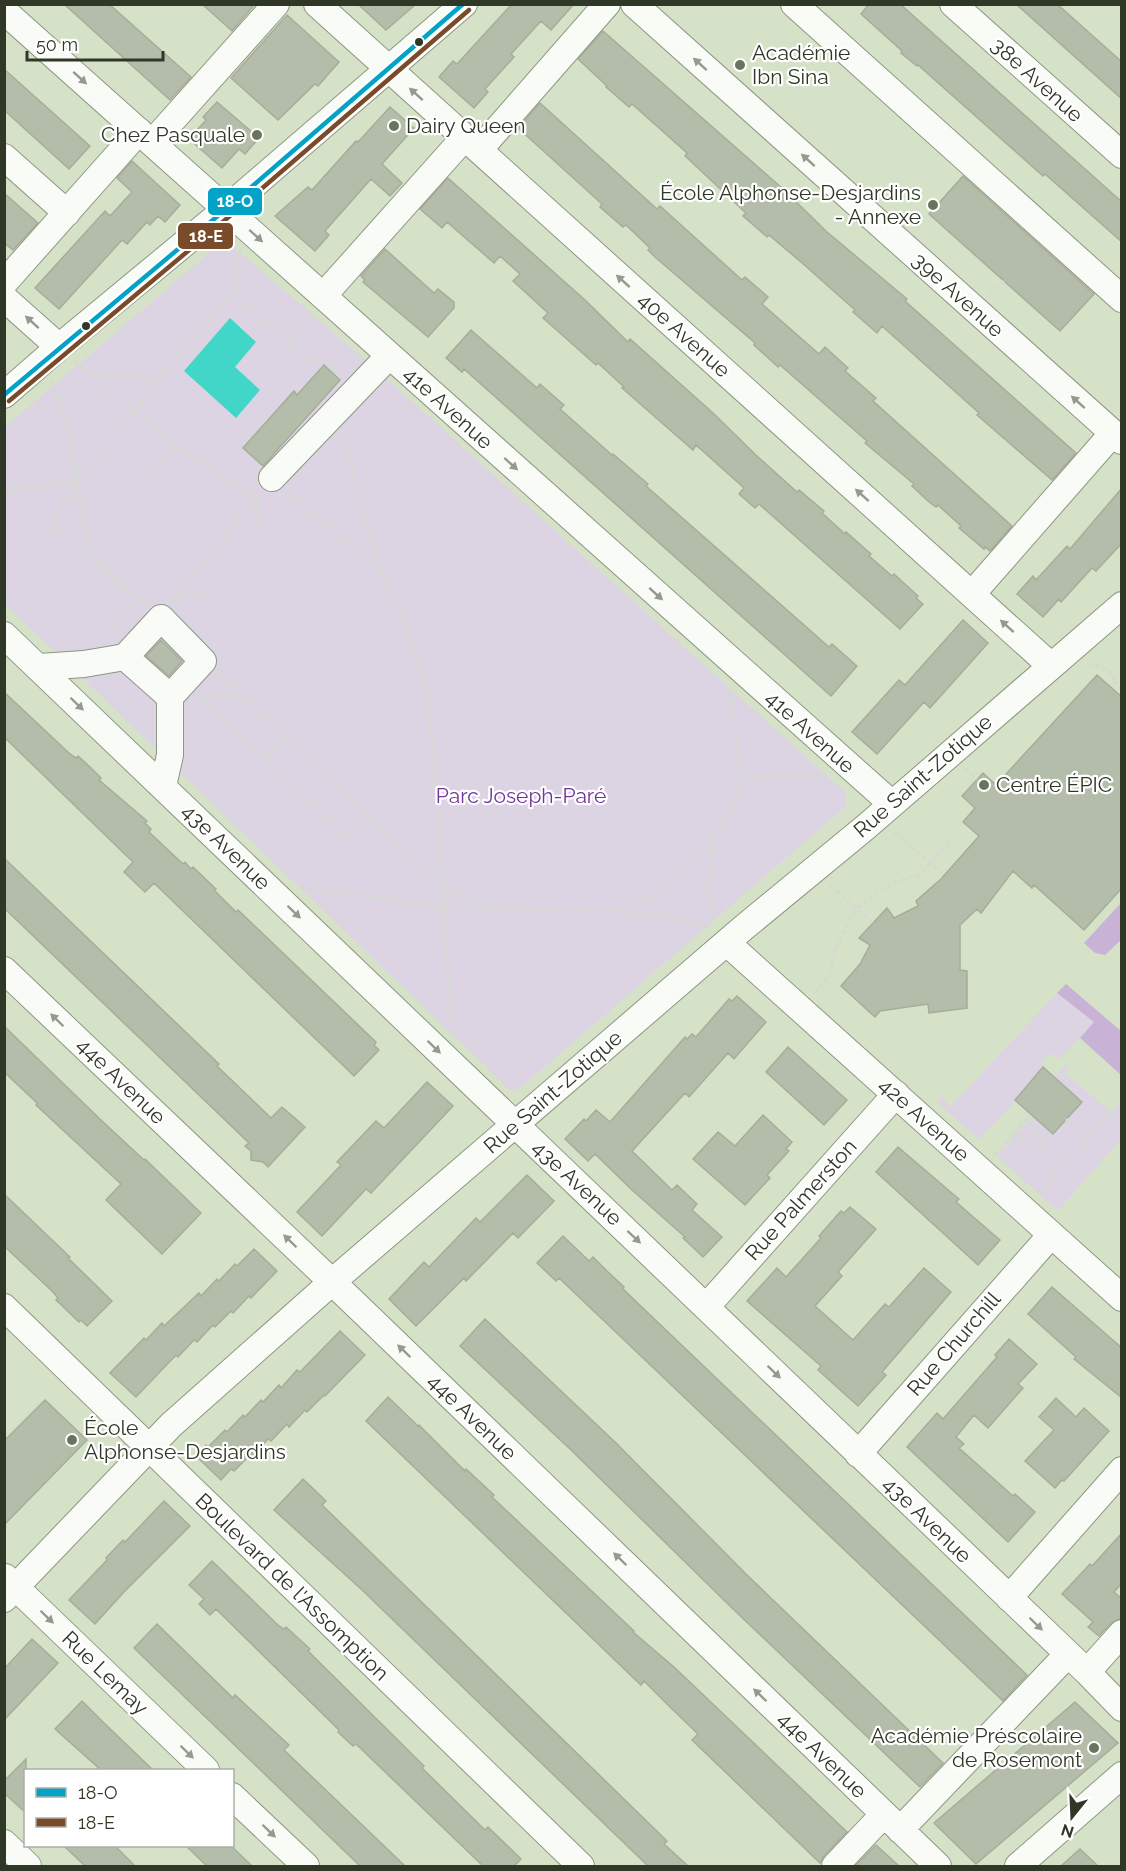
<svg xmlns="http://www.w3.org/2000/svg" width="1126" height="1871" font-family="Raleway,sans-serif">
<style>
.green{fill:#dcd4e3}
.forest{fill:#c8b3d7}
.water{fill:#42d6c8}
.building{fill:#b3bda9;stroke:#a4ae99;stroke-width:1.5}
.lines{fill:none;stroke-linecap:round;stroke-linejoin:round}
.minor-casing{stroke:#8d9783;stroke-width:28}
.path{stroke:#d5dad1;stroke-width:3;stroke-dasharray:4.5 3;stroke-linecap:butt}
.minor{stroke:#f9fbf7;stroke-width:26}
.bus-1-casing{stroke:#fff;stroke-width:9}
.bus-2-casing{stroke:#fff;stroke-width:9}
.bus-1{stroke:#02a3c6;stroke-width:4.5}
.bus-2{stroke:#7a4b2a;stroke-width:4.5}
.oneway{fill:#949a8e}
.bus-dot{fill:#2f3826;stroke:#fff;stroke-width:2}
.poi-dot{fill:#69745f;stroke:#fff;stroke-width:2}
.labels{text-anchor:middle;stroke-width:4.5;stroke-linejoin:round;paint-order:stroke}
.poi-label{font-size:21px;fill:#2f3826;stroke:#fff;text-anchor:start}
.street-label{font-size:21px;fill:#2f3826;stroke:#fff}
.park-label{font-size:21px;fill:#72349b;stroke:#fff}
.line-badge{stroke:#fff;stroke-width:2}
.badge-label{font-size:16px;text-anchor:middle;font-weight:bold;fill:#fff}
</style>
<rect width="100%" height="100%" fill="#d5e2c8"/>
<path class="green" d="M 224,243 L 231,245 L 376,369 L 845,792 L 845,807 L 519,1089 L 510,1090 L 5,604 L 5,427 L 216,247 Z
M 1057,993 L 1094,1022 L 1059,1060 L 1050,1053 L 1041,1062 L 1044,1066 L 1015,1100 L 1016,1101 L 979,1139 L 937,1103 L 942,1096 L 950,1107 Z
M 1065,1065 L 1069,1068 L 1065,1073 L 1111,1112 L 1120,1103 L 1121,1104 L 1121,1139 L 1058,1211 L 997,1156 L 1033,1116 L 1054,1077 Z"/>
<path class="forest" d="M 1121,903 L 1121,940 L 1105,955 L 1095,953 L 1084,943 Z
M 1066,984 L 1121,1031 L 1121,1075 L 1080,1038 L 1094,1022 L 1057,993 Z"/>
<path class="water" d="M 230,318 L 256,342 L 235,367 L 260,390 L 236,418 L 184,371 Z"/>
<path class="building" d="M 64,4 L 109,4 L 191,77 L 170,100 Z
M 202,4 L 255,4 L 232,31 Z
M 358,4 L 416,4 L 386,30 Z
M 512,4 L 574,4 L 551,30 L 541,21 L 511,54 L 514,57 L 485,89 L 488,92 L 474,108 L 439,77 L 453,61 L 457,64 Z
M 869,4 L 900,4 L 1122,202 L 1122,242 L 1045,174 L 1043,176 L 918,65 L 917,66 L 901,53 L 902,51 L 861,14 Z
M 1016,4 L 1057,4 L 1122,62 L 1122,99 Z
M 287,15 L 339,62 L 318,86 L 315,84 L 278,120 L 231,78 Z
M 603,31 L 783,189 L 827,232 L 907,299 L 905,301 L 1076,453 L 1052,480 L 977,415 L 979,413 L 882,326 L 877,333 L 853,312 L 855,310 L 801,262 L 769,235 L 767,237 L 743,216 L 746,213 L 685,156 L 687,153 L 632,104 L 629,107 L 606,87 L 607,86 L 578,59 Z
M 4,69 L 90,146 L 69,169 L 4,110 Z
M 217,102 L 259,138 L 245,154 L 239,149 L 222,168 L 189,139 L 206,120 L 203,117 Z
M 540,103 L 657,209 L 660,206 L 742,280 L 745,277 L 768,297 L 762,304 L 819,354 L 825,347 L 848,368 L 845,371 L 876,398 L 873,401 L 1012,526 L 990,551 L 985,547 L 984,549 L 959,528 L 961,526 L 938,505 L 936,507 L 929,502 L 912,486 L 914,484 L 865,443 L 867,441 L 860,435 L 780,365 L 778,367 L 754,345 L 755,343 L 655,257 L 648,250 L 650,248 L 626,225 L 623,227 L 600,207 L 602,204 L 518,128 Z
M 390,107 L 414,128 L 382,164 L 402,183 L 390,196 L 371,179 L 325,231 L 329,235 L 315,251 L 275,216 L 308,187 L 312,190 L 356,141 L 358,142 Z
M 132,161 L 180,205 L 165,222 L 158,216 L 150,225 L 147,222 L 127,244 L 122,240 L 59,309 L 35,288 L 105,211 L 110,216 L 132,192 L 117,178 Z
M 963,176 L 1094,294 L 1060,331 L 929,214 Z
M 448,178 L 585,300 L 628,342 L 630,339 L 713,413 L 758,457 L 797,492 L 799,490 L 824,511 L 822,513 L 845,534 L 846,532 L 871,554 L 869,556 L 892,576 L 894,574 L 918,596 L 916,598 L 923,604 L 900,629 L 759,504 L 755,508 L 739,494 L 744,488 L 696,445 L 693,450 L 622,388 L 624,387 L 598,363 L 596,365 L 543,318 L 548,313 L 513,281 L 520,274 L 500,256 L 494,263 L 447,222 L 442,228 L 420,209 Z
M 4,193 L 38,223 L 13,250 L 4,243 Z
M 385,249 L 434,293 L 438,289 L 454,302 L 454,308 L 428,337 L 363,282 L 365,280 L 361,276 Z
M 471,330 L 537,388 L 540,384 L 564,405 L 560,409 L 612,455 L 613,454 L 648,484 L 646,486 L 829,647 L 832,644 L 857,666 L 831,696 L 464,369 L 462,372 L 446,358 Z
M 324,365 L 340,380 L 263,466 L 243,448 L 294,391 L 297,395 Z
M 1122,488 L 1122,543 L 1096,571 L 1092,568 L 1061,602 L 1059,599 L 1043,617 L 1017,594 L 1033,576 L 1036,580 L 1067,546 L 1070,549 Z
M 963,620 L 988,643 L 930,708 L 924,702 L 877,754 L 852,732 L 899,680 L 905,685 Z
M 161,640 L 182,661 L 169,676 L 146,656 Z
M 1097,675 L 1122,697 L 1122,888 L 1084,930 L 1034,885 L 1032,888 L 1013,871 L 981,913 L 977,909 L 960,925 L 960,970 L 967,971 L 967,1008 L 929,1013 L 928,1004 L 880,1011 L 875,1017 L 841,986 L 860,964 L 870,945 L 859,938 L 887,908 L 894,918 L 918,906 L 916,901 L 941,879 L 979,836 L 963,822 L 975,808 L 962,796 L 983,773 L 996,785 Z
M 4,692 L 69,753 L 76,758 L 78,756 L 90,767 L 101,778 L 99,780 L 147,821 L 145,823 L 151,829 L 149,832 L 183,864 L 185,862 L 191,869 L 193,867 L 216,889 L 214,890 L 236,912 L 238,910 L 376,1042 L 374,1045 L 379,1050 L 354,1076 L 154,883 L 145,892 L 124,872 L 133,862 L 4,737 Z
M 4,858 L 219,1064 L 217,1066 L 271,1118 L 282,1107 L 305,1127 L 268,1167 L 263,1162 L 251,1160 L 251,1151 L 245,1146 L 249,1143 L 4,908 Z
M 737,996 L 766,1022 L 734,1059 L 728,1053 L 689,1097 L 685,1093 L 632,1151 L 672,1190 L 677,1185 L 697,1204 L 692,1210 L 722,1237 L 703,1257 L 683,1238 L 685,1237 L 632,1190 L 595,1154 L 588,1161 L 565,1139 L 584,1119 L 586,1121 L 596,1110 L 610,1122 L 685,1037 L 687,1039 L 692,1034 L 696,1037 L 729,999 L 732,1001 Z
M 4,1026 L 102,1121 L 144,1160 L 145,1159 L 201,1213 L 162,1254 L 106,1200 L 121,1184 L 36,1105 L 37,1103 L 4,1072 Z
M 788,1047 L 847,1100 L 824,1125 L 766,1072 Z
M 1043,1067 L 1082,1102 L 1053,1134 L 1015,1100 Z
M 427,1082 L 453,1106 L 371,1193 L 366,1189 L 322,1236 L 297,1212 L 341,1165 L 337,1162 L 376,1121 L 384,1128 Z
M 763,1115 L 792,1142 L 786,1149 L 789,1151 L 767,1175 L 770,1178 L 745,1205 L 693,1159 L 718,1132 L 735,1146 Z
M 898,1147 L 953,1194 L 959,1199 L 956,1202 L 1000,1240 L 978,1265 L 876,1172 Z
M 527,1175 L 554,1201 L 518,1238 L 513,1233 L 466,1281 L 464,1278 L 416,1326 L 389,1299 L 424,1262 L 429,1267 L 476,1218 L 480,1222 Z
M 4,1194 L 70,1257 L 68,1258 L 112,1301 L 87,1326 L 81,1320 L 79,1322 L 56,1300 L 58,1298 L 52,1291 L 4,1246 Z
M 850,1207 L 876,1229 L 838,1272 L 842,1276 L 815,1306 L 853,1340 L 885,1304 L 889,1307 L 924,1268 L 951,1292 L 882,1372 L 886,1375 L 858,1406 L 818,1370 L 821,1366 L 747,1301 L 777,1268 L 786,1277 L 821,1238 L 819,1236 L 841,1211 L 844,1213 Z
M 563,1236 L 589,1261 L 593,1257 L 608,1272 L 624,1287 L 623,1289 L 1027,1675 L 1003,1701 L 559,1278 L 556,1281 L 537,1263 Z
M 254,1249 L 277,1271 L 251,1298 L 249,1296 L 233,1313 L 231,1311 L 215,1327 L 213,1325 L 197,1342 L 194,1340 L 178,1357 L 176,1355 L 136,1397 L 110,1373 L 144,1338 L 146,1340 L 162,1323 L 164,1326 L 199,1293 L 201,1296 L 217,1279 L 219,1281 L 235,1264 L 237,1266 Z
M 1052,1287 L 1122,1348 L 1122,1398 L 1074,1359 L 1076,1357 L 1028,1314 Z
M 485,1319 L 615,1442 L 748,1576 L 943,1763 L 920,1787 L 732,1608 L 570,1449 L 460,1346 Z
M 340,1331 L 365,1355 L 325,1396 L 324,1395 L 307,1412 L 305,1410 L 289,1427 L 287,1424 L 271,1441 L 268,1439 L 253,1455 L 251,1454 L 234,1471 L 231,1469 L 221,1480 L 196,1456 L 206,1445 L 208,1447 L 225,1430 L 227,1432 L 243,1415 L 245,1417 L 261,1400 L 263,1402 L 279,1385 L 281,1388 L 297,1370 L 300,1372 Z
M 1009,1339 L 1037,1364 L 1018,1384 L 1023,1388 L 988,1428 L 974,1415 L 956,1437 L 964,1444 L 959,1448 L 1013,1496 L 1015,1494 L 1035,1512 L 1008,1542 L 907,1447 L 937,1413 L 943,1419 L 997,1357 L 995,1355 Z
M 388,1397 L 418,1426 L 419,1425 L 465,1471 L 466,1469 L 494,1495 L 492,1497 L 634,1631 L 633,1632 L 674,1667 L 847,1832 L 824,1856 L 820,1863 L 692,1740 L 698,1734 L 671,1708 L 644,1681 L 641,1685 L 366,1421 Z
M 1056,1398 L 1076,1417 L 1084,1408 L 1109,1431 L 1064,1481 L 1062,1480 L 1055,1488 L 1025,1461 L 1054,1430 L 1039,1417 Z
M 45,1400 L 87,1440 L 4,1525 L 4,1441 Z
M 303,1479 L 326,1501 L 322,1505 L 667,1841 L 664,1844 L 688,1866 L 648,1866 L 361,1589 L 274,1510 Z
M 164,1501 L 190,1526 L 124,1592 L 95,1624 L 69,1600 L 107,1560 L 106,1558 L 123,1540 L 125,1542 Z
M 1122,1533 L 1122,1583 L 1114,1592 L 1122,1599 L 1122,1618 L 1111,1623 L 1099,1636 L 1088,1627 L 1093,1622 L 1062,1594 L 1090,1564 L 1092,1566 Z
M 212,1561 L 278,1625 L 284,1629 L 286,1627 L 310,1649 L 308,1651 L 424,1766 L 422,1768 L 485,1830 L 488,1827 L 521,1859 L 514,1866 L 483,1866 L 356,1744 L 353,1746 L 338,1732 L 339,1730 L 216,1609 L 210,1615 L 199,1604 L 204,1599 L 189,1585 Z
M 157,1624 L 233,1698 L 235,1695 L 289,1745 L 284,1750 L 405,1866 L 360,1866 L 134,1648 Z
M 32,1639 L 58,1663 L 4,1720 L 4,1669 Z
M 82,1701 L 103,1722 L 153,1770 L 101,1770 L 55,1729 Z
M 1075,1702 L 1118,1743 L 976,1864 L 934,1823 Z
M 26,1759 L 26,1813 L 4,1793 L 4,1781 Z
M 63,1845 L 114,1845 L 135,1866 L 85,1866 Z
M 185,1845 L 230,1845 L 252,1866 L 207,1866 Z
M 876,1845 L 899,1866 L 855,1866 Z
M 1080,1849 L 1098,1866 L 1061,1866 Z"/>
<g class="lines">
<g class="minor-casing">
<path id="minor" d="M 317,4 L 1050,665
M 634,4 L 1122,441
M 794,4 L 1122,299
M 953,4 L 1122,155
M 4,11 L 892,804
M 152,143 L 276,4
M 479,150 L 607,4
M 4,157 L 67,213
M 4,283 L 139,131
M 323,296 L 464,138
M 4,298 L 59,347
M 4,395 L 59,347 L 226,209 L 464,4
M 272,478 L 389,356
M 972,594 L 1113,433
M 4,635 L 1087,1672 L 1122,1708
M 39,667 L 84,664 L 125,657
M 163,786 L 170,755 L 170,697 L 203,661 L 161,618 L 125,657 L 170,697
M 727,943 L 1122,1298
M 4,970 L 351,1300 L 938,1866
M 707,1306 L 896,1094
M 4,1307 L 581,1866
M 858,1454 L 1051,1235
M 5,1577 L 206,1770
M 1009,1598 L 1122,1470
M 4,1599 L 171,1425 L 332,1282 L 742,929 L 867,826 L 1122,605
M 1087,1672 L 1122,1633
M 232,1796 L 306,1866
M 900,1830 L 1068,1654
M 4,1843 L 28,1866
M 835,1866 L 884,1814
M 1018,1866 L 1122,1775"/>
</g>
<path class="path" d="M 240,250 L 234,293 L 305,357 L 324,361 L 341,377
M 990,294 L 1004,281
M 288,342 L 312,314
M 74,362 L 92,374 L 157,379 L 234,293
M 92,374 L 175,447 L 257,496 L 260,538
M 51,382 C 61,401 67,422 71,443 C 79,481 78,522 98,557 C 104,568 117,578 126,587
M 344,434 L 358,493 L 383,575 L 409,634 L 427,700 L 437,775 L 443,906 L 453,1034
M 76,480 L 51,527 L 145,605
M 145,482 L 175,447
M 287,491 L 381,574
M 4,493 L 76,480 L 134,411 L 157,379
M 46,533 L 51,527
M 174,600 L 211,593
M 172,602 L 258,495
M 106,637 L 137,598
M 1088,664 L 1107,669 L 1115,677 L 1112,681 L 1122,689
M 219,675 L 442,886 L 489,907 L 530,910 L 618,911 L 670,918 L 709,927
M 199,697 L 350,839 L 370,819
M 201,699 L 240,695
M 264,759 L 286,737
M 965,769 L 977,779
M 741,778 L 826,775
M 894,832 L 945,875
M 713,841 L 708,887 L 714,923
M 830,885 L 873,923
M 300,888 L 443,906 L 488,907
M 619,911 C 638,902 659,893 676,880 C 699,862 741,806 740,775 C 740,747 733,717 729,688
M 814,993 L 830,976 L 835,949 L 848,923 L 856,910 L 883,888 L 900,880 L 920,875 L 950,841
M 1066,1119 L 1088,1138
M 1013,1135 L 1042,1149 L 1044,1146 L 1028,1118 L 1031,1114
M 994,1155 L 1028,1118
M 1038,1194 L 1111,1112
M 146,1411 L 147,1409"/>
<use href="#minor" class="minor"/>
<g class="bus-1-casing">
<path id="bus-1" d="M 4,395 L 226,209 L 463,4"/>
</g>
<g class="bus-2-casing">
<path id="bus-2" d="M 9,401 L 231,215 L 469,10"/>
</g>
<use href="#bus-1" class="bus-1"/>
<use href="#bus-2" class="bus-2"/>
</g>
<defs><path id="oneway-solid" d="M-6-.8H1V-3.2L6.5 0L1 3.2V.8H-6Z" transform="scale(1.5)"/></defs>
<g class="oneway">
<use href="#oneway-solid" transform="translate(700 64) rotate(-138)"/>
<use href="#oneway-solid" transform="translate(80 78) rotate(42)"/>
<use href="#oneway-solid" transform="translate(416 94) rotate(-138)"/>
<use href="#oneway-solid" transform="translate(808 160) rotate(-138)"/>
<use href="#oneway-solid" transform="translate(256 236) rotate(42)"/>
<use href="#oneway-solid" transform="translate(623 281) rotate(-138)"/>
<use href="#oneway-solid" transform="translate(32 322) rotate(-138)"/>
<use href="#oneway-solid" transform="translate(1078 402) rotate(-138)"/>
<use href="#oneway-solid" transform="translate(511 464) rotate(42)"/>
<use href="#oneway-solid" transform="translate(862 495) rotate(-138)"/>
<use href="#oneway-solid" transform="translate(656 594) rotate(42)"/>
<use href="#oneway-solid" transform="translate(1007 626) rotate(-138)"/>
<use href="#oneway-solid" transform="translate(77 704) rotate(44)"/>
<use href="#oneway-solid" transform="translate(294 912) rotate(44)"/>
<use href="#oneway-solid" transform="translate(57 1020) rotate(-136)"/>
<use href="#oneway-solid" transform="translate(434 1047) rotate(44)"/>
<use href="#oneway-solid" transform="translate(634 1237) rotate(43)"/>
<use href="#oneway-solid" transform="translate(290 1241) rotate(-136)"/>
<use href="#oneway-solid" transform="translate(404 1351) rotate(-136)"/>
<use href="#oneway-solid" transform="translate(774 1372) rotate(44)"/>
<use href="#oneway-solid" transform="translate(620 1559) rotate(-136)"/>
<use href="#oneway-solid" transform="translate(47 1617) rotate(44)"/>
<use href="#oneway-solid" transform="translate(1036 1624) rotate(44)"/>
<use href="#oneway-solid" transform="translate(760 1695) rotate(-136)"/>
<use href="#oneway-solid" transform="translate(187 1752) rotate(44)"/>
<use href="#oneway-solid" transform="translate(269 1831) rotate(44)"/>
</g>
<g class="bus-dot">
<circle cx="419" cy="42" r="5"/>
<circle cx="86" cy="326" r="5"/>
</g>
<g class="poi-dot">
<circle cx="740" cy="65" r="6"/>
<circle cx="394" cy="126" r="6"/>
<circle cx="257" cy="135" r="6"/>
<circle cx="933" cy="205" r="6"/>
<circle cx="984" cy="785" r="6"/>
<circle cx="72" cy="1440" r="6"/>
<circle cx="1094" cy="1748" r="6"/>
</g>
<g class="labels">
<g class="poi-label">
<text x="752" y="60">Académie<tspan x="752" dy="24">Ibn Sina</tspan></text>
<text x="406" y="133">Dairy Queen</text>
<text x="245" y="142" text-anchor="end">Chez Pasquale</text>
<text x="921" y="200" text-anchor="end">École Alphonse-Desjardins<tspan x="921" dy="24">- Annexe</tspan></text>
<text x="996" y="792">Centre ÉPIC</text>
<text x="84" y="1435">École<tspan x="84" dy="24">Alphonse-Desjardins</tspan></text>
<text x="1082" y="1743" text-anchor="end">Académie Préscolaire<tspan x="1082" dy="24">de Rosemont</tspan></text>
</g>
<g class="street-label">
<text transform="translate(1037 80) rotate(42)" y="7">38e Avenue</text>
<text transform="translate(958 295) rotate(42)" y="7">39e Avenue</text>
<text transform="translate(684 335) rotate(42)" y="7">40e Avenue</text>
<text transform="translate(448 408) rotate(42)" y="7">41e Avenue</text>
<text transform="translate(810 732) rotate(42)" y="7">41e Avenue</text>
<text transform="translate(923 776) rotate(-41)" y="7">Rue Saint-Zotique</text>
<text transform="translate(226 847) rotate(44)" y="7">43e Avenue</text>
<text transform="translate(121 1081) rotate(44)" y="7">44e Avenue</text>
<text transform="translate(553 1092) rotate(-41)" y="7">Rue Saint-Zotique</text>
<text transform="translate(924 1120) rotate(42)" y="7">42e Avenue</text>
<text transform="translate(577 1183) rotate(43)" y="7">43e Avenue</text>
<text transform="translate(801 1200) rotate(-48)" y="7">Rue Palmerston</text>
<text transform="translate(954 1344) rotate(-49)" y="7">Rue Churchill</text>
<text transform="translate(472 1417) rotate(44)" y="7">44e Avenue</text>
<text transform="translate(927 1520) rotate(44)" y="7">43e Avenue</text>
<text transform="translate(292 1587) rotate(44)" y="7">Boulevard de l'Assomption</text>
<text transform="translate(105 1673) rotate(44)" y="7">Rue Lemay</text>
<text transform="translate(822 1755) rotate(44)" y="7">44e Avenue</text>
</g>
<g class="park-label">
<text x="521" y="803">Parc Joseph-Paré</text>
</g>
</g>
<g class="line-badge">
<rect x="207" y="187" width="56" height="29" rx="6" fill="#02a3c6"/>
<rect x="177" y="222" width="57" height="28" rx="6" fill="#7a4b2a"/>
</g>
<g class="badge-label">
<text x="235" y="207">18-O</text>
<text x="206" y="242">18-E</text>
</g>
<rect width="1126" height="1871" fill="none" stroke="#2f3826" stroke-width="12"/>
<rect x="24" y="1769" width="210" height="78" fill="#ffffff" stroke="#acafa8" stroke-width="1.5"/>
<rect x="36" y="1788" width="30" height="9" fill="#02a3c6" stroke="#acafa8" stroke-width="1.5"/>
<text x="78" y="1799" font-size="18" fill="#2f3826">18-O</text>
<rect x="36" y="1818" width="30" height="9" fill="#7a4b2a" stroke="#acafa8" stroke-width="1.5"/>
<text x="78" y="1829" font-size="18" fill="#2f3826">18-E</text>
<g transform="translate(1072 1817) rotate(198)" stroke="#ffffff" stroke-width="4.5" paint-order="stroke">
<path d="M0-4.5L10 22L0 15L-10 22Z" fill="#2f3826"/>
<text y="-9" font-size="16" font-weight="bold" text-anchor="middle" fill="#2f3826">N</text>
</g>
<path d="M27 51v9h136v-9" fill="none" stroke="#2f3826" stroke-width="3"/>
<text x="36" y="51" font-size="18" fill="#2f3826" stroke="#ffffff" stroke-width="4.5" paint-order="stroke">50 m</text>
</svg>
